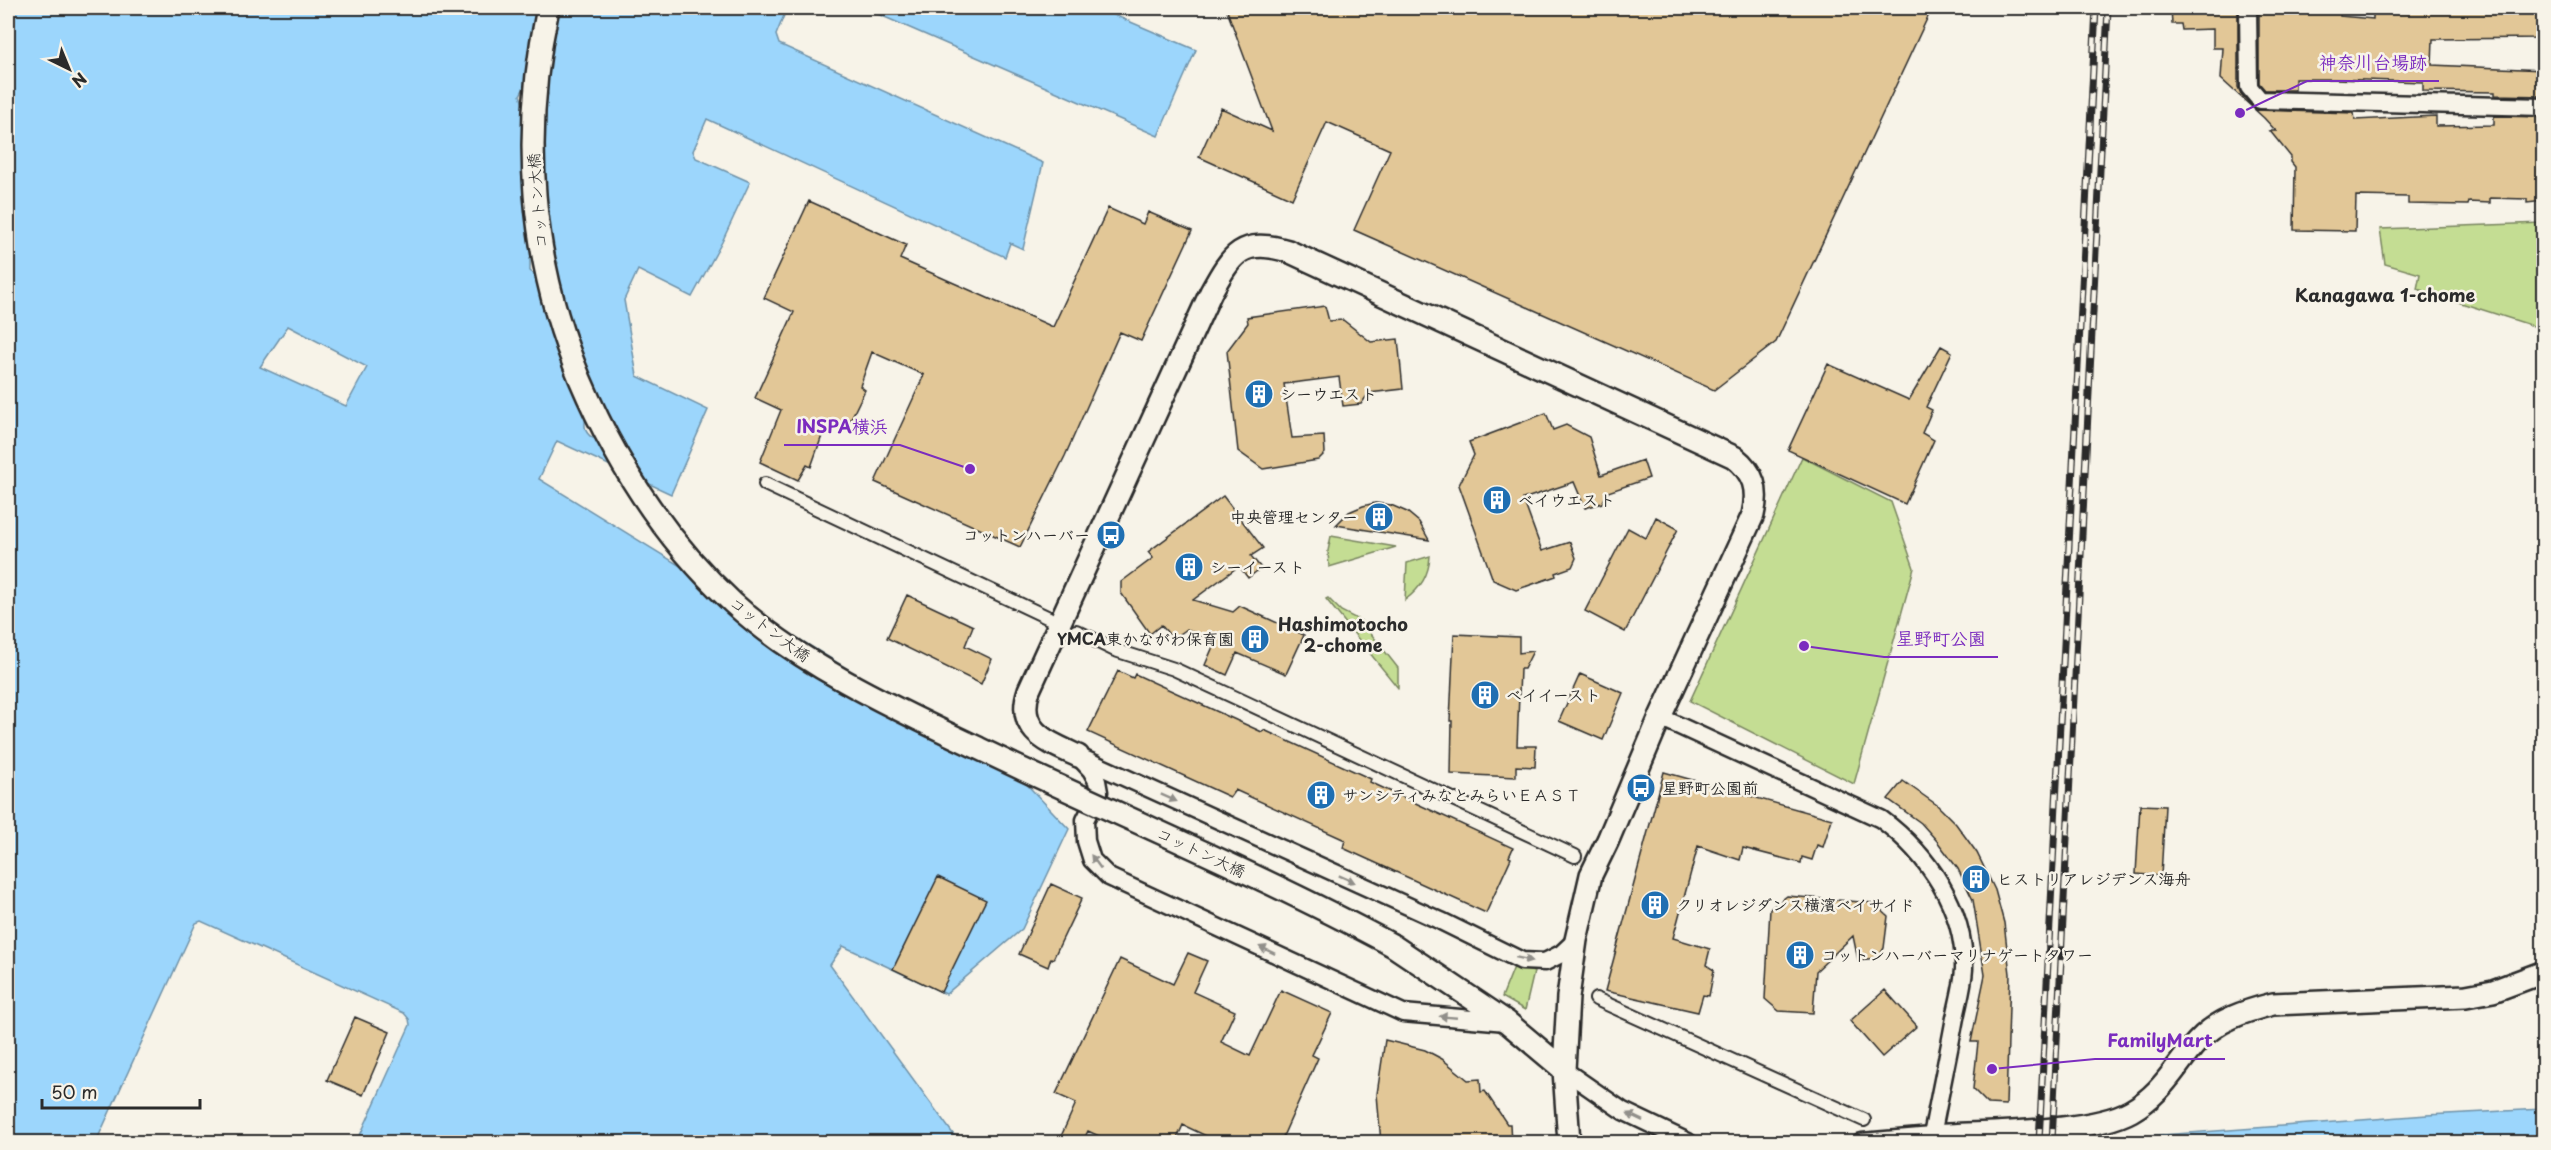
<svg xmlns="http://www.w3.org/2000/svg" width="2551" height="1150" font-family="'Playpen Sans','Klee One',sans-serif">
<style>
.green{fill:#c4dd93;stroke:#78845f;stroke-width:1.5}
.water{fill:#9cd6fc;stroke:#6f92a8;stroke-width:1.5;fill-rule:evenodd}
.building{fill:#e2c797;stroke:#2b2b2b;stroke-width:1.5}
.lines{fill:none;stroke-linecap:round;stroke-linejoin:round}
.pedestrian-casing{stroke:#2b2b2b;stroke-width:16}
.minor-casing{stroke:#2b2b2b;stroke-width:21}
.tertiary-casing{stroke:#2b2b2b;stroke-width:26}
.pedestrian{stroke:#f7f3e8;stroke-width:12}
.minor{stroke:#f7f3e8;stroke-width:16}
.tertiary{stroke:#f7f3e8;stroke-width:21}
.rail-casing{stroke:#2b2b2b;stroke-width:7}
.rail{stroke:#f7f3e8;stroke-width:4.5;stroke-dasharray:14;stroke-linecap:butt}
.tertiary-bridge-casing{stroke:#2b2b2b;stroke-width:26;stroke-linecap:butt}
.tertiary-bridge{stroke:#f7f3e8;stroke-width:21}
.oneway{fill:#918f8a}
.labels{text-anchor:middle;stroke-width:5;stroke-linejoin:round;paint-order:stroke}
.street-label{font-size:16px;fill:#2b2b2b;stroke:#f7f3e8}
.poi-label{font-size:16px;font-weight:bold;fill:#2b2b2b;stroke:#f7f3e8;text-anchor:start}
.neighbourhood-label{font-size:18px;font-weight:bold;fill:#2b2b2b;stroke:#f7f3e8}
.leader{fill:none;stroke:#7b2cbf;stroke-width:2}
.callout-dot{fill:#7b2cbf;stroke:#f7f3e8;stroke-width:2}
.callout-label{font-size:18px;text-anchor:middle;font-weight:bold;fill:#7b2cbf;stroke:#f7f3e8;stroke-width:5;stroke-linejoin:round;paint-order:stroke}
</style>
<rect width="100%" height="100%" fill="#f7f3e8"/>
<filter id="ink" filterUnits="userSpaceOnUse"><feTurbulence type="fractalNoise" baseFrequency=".0167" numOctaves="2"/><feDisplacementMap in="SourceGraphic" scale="12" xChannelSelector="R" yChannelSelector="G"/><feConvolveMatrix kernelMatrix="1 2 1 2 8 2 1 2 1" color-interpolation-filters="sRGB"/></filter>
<g filter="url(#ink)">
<path class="green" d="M 2543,223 L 2543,329 L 2417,289 L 2420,274 L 2385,264 L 2380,229 Z
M 1802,457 L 1891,502 L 1914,568 L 1854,784 L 1690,701 Z
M 1331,536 L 1396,547 L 1329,567 L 1328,551 Z
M 1430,556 C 1429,575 1421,588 1405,600 L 1407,563 Z
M 1328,598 L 1341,611 L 1361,621 L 1398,668 L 1398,688 L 1326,599 Z
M 1514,967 L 1534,972 L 1525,1010 L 1502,997 Z"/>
<path class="water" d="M 8,8 L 787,8 L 776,35 L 779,44 L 1043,163 L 1023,249 L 1010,243 L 1005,257 L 707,119 L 693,151 L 696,158 L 750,182 L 722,242 L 692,297 L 638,270 L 624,300 L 637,376 L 708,410 L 671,494 L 557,441 L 539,479 L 1015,772 L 1069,829 L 1022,929 L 946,994 L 843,946 L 830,965 L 959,1142 L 357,1142 L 410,1025 L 409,1019 L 404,1013 L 201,921 L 196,923 L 96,1142 L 8,1142 ZM 526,84 L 546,89 L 548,94 L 544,106 L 524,107 L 520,95 ZM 536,252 L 553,253 L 558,263 L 554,274 L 539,278 L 530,271 L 530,258 ZM 288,326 L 367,367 L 346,406 L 260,367 ZM 602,411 L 610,417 L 611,428 L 602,438 L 593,438 C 584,433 584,425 586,416 Z
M 864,8 L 1098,8 L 1196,50 L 1158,136 Z
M 2543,1109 L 2543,1142 L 2070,1142 L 2427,1115 Z"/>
<path class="building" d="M 1226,8 L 1932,8 L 1776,342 L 1714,390 L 1354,230 L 1390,150 L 1327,122 L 1292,199 L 1199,157 L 1221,108 L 1272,131 Z
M 2171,8 L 2238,8 L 2238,87 L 2241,94 L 2256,110 L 2354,113 L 2355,120 L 2436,116 L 2436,126 L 2494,125 L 2494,116 L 2544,117 L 2544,201 L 2527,203 L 2527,199 L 2490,198 L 2490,203 L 2469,202 L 2468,205 L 2408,204 L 2408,197 L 2356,196 L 2355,231 L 2294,230 L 2295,167 L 2291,162 L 2291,157 L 2270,131 L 2276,131 L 2264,118 L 2221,79 L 2223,48 L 2213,48 L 2213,29 L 2182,30 L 2181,24 L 2172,24 Z
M 2259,8 L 2340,8 L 2340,16 L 2373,19 L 2373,8 L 2544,8 L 2544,38 L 2433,39 L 2432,65 L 2544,70 L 2544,96 L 2495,95 L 2495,92 L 2423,91 L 2423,82 L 2335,79 L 2295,79 L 2295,90 L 2265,90 L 2259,83 Z
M 809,201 L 906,245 L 900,259 L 1053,327 L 1108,208 L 1143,224 L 1148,212 L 1192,231 L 1141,341 L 1120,332 L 1065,456 L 1020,547 L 875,482 L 924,375 L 872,352 L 860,386 L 865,390 L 845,431 L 830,425 L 827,432 L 824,430 L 811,467 L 807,465 L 798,480 L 760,462 L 781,410 L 755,398 L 794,312 L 764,298 Z
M 1325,306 L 1329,321 L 1343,320 L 1371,342 L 1398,339 L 1403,389 L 1369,393 L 1361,404 L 1343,406 L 1339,377 L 1284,384 L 1292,438 L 1324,436 L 1325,453 L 1318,460 L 1263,469 L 1238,451 L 1227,351 L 1248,323 L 1247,317 Z
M 1941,346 L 1952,352 L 1926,407 L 1932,410 L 1922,433 L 1934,440 L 1905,504 L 1788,450 L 1828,364 L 1909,400 Z
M 1546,413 L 1553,430 L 1566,425 L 1589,437 L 1601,475 L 1643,460 L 1649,478 L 1608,492 L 1602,503 L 1585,508 L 1574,482 L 1523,499 L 1542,551 L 1570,542 L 1576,558 L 1572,567 L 1555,573 L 1556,576 L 1516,590 L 1493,580 L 1459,485 L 1474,455 L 1469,442 Z
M 1223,496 L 1263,548 L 1251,556 L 1261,568 L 1248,578 L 1239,566 L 1193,600 L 1233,612 L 1240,606 L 1304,635 L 1286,674 L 1237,653 L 1227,675 L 1205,665 L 1215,642 L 1187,629 L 1173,639 L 1161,625 L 1150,634 L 1121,593 L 1121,582 L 1153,558 L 1148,552 Z
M 1375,503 L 1391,505 L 1407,512 L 1419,522 L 1429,540 L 1336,525 L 1349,512 L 1363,506 Z
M 1656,517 L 1678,529 L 1625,632 L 1585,611 L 1628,528 L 1646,538 Z
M 907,595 L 973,626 L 965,646 L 992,659 L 981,684 L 887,638 Z
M 1454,634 L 1519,637 L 1519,653 L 1533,651 L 1524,669 L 1520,669 L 1517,746 L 1536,746 L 1535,767 L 1516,766 L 1516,777 L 1451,774 L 1452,721 L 1450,721 Z
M 1118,671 L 1133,678 L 1135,674 L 1262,732 L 1264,730 L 1371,779 L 1370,782 L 1513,848 L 1509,857 L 1511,858 L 1486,913 L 1343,848 L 1345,840 L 1235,790 L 1230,797 L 1088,732 Z
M 1580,674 L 1623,693 L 1603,740 L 1559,721 Z
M 1664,772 L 1832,819 L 1823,847 L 1817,845 L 1812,860 L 1802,857 L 1801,863 L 1743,848 L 1740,860 L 1698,846 L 1673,938 L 1710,949 L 1706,965 L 1714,970 L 1709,996 L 1703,995 L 1698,1012 L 1605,991 Z
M 1903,781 L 1937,805 L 1956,824 L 1977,853 L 1995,890 L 2004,923 L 2010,974 L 2006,1105 L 1988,1104 L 1973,1089 L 1978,1042 L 1971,1042 L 1985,975 L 1973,900 L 1958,869 L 1937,841 L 1921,823 L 1888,799 Z
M 2140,805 L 2165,806 L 2161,876 L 2136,874 Z
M 938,877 L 986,900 L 941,992 L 893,969 Z
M 1051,884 L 1082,898 L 1053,959 L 1051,958 L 1048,967 L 1019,954 Z
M 1787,896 L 1873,903 L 1888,916 L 1884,948 L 1878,958 L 1858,960 L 1853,936 L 1816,971 L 1813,1013 L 1779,1011 L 1765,999 L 1770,909 Z
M 1188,953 L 1207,961 L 1193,992 L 1235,1011 L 1221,1042 L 1250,1056 L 1281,990 L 1332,1013 L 1312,1055 L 1318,1058 L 1280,1143 L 1221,1143 L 1183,1125 L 1175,1143 L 1114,1143 L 1088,1131 L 1082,1143 L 1058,1143 L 1076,1103 L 1056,1094 L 1120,959 L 1173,984 Z
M 1885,990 L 1917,1026 L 1882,1057 L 1850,1021 Z
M 355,1017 L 390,1032 L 363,1095 L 327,1080 Z
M 1385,1040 L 1425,1050 L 1442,1059 L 1468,1080 L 1480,1079 L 1481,1092 L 1485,1091 L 1507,1124 L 1510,1124 L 1511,1143 L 1381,1143 L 1377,1094 Z"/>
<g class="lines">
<g class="pedestrian-casing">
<path id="pedestrian" d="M 765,484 L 1049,618
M 1076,631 L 1115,650 L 1174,669 L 1575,856
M 1596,999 L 1864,1120"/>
</g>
<g class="minor-casing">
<path id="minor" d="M 2248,8 L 2249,87 L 2260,100 L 2544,107
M 1660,717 L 1881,819 C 1928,854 1965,908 1964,969 C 1963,987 1957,1006 1954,1023 C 1947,1061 1939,1098 1932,1136 L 1862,1142
M 1078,756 L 1091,770 L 1097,781 L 1099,792 L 1085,820 L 1086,841 L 1092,860 L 1109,877 L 1403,1013 L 1506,1022
M 1084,759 L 1441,921 L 1522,961 L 1545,962 L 1561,954 L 1576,940
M 1564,1070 L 1623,1111 L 1688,1142"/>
</g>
<g class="tertiary-casing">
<path id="tertiary" d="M 1078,756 C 1048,742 1015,731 1029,690 L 1211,292 C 1232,254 1242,237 1288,251 L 1734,457 C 1754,473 1759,489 1753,515 L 1660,717 L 1608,840 L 1591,875 L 1576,940 L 1568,997 L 1564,1070 L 1569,1142
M 1392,945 L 1507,1022 L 1564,1070
M 1932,1136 C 1982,1132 2090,1134 2131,1111 C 2163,1093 2174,1067 2197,1042 C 2217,1020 2245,1011 2273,1004 L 2466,996 L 2493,991 L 2544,972"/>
</g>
<use href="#pedestrian" class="pedestrian"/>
<use href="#minor" class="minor"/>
<use href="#tertiary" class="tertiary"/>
<g class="rail-casing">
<path id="rail" d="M 2039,1142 L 2096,8
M 2052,1142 L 2108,8"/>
</g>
<use href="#rail" class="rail"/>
<g class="tertiary-bridge-casing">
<path id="tertiary-bridge" d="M 548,8 C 521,132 530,261 580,379 C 616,464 665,540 733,603 C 800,665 898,710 980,749 C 1117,815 1258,873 1392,945"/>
</g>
<use href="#tertiary-bridge" class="tertiary-bridge"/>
</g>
<defs><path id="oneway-solid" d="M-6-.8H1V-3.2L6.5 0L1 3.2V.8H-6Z" transform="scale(1.5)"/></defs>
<g class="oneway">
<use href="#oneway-solid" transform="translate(1169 798) rotate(24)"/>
<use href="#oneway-solid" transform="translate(1096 862) rotate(-126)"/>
<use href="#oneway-solid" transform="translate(1347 879) rotate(24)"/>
<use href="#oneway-solid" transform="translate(1267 950) rotate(-155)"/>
<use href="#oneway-solid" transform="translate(1524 959) rotate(12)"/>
<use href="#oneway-solid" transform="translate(1448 1017) rotate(-175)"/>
<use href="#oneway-solid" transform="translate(1635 1117) rotate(-154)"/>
</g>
</g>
<defs>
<g id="building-disc" transform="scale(1.5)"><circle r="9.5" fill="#1f6fb2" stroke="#f7f3e8"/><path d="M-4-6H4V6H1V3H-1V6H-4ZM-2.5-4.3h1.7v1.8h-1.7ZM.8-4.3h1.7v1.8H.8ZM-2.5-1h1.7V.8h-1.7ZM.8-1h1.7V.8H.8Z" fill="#fff"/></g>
<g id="bus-disc" transform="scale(1.5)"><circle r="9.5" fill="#1f6fb2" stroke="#f7f3e8"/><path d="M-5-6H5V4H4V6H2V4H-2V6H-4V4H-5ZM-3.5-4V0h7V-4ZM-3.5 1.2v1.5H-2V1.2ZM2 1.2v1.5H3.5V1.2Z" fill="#fff"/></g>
</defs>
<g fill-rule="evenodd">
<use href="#building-disc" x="1259" y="394"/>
<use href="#building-disc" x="1497" y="500"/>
<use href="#building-disc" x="1379" y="517"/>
<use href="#bus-disc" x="1111" y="535"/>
<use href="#building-disc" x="1189" y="567"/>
<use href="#building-disc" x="1255" y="639"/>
<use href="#building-disc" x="1485" y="695"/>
<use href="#bus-disc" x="1641" y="788"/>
<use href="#building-disc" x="1321" y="795"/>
<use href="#building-disc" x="1976" y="879"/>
<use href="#building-disc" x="1655" y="905"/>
<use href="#building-disc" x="1800" y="955"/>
</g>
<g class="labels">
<g class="street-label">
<text transform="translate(537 201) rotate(-95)" y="6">コットン大橋</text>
<text transform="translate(770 629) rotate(37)" y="6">コットン大橋</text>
<text transform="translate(1201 852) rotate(25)" y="6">コットン大橋</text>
</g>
<g class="poi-label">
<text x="1280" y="400">シーウエスト</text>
<text x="1518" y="506">ベイウエスト</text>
<text x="1358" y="523" text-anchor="end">中央管理センター</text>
<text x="1090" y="541" text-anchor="end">コットンハーバー</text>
<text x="1210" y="573">シーイースト</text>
<text x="1234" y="645" text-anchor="end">YMCA東かながわ保育園</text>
<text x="1506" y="701">ベイイースト</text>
<text x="1662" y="794">星野町公園前</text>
<text x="1342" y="801">サンシティみなとみらいＥＡＳＴ</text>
<text x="1997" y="885">ヒストリアレジデンス海舟</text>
<text x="1676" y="911">クリオレジダンス横濱ベイサイド</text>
<text x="1821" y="961">コットンハーバーマリナゲートタワー</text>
</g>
<g class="neighbourhood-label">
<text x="2385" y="302">Kanagawa 1-chome</text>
<text x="1343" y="631">Hashimotocho<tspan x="1343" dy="21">2-chome</tspan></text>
</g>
</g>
<path class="leader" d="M2240 113L2307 81H2439M970 469L900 445H784M1804 646L1884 657H1998M1992 1069L2095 1059H2225"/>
<g class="callout-dot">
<circle cx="2240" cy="113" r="6"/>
<circle cx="970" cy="469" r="6"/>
<circle cx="1804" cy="646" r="6"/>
<circle cx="1992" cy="1069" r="6"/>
</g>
<g class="callout-label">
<text x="2373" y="69">神奈川台場跡</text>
<text x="842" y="433">INSPA横浜</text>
<text x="1941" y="645">星野町公園</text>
<text x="2160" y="1047">FamilyMart</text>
</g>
<rect width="2551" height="1150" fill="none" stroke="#f7f3e8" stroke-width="30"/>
<rect x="15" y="15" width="2521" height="1120" fill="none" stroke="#2b2b2b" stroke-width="2" filter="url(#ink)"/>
<g transform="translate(69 69) rotate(137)" stroke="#f7f3e8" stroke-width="4.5" paint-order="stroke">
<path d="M0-4.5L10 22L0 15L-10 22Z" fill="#2b2b2b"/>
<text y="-9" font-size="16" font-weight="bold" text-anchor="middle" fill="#2b2b2b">N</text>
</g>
<path d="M42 1099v9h158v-9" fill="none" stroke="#2b2b2b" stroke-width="3"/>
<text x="51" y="1099" font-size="18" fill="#2b2b2b" stroke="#f7f3e8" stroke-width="4.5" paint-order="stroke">50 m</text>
</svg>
